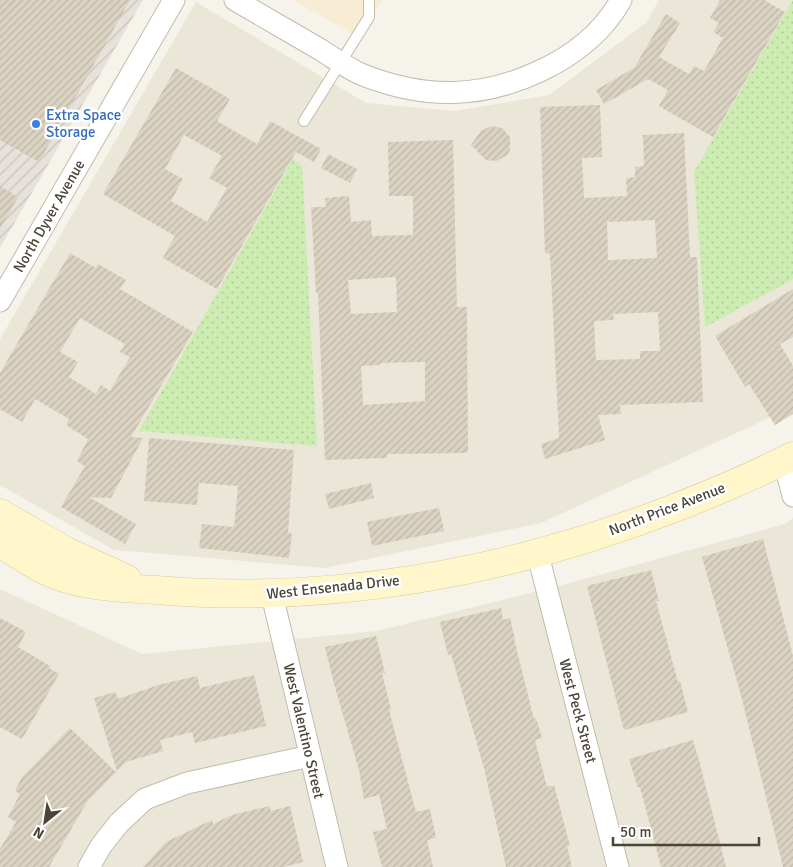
<svg xmlns="http://www.w3.org/2000/svg" width="793" height="867" font-family="Signika,sans-serif">
<style>
.residential{fill:#eae6d8}
.commercial{fill:#f8ecd5}
.industrial{fill:url(#industrial-furrows)}
.park{fill:url(#park-dots)}
.building{fill:url(#building-hatch);fill-rule:evenodd}
.lines{fill:none;stroke-linecap:round;stroke-linejoin:round}
.lane-casing{stroke:#c2bcac;stroke-width:12}
.street-casing{stroke:#c2bcac;stroke-width:23}
.secondary-casing{stroke:#d9cc97;stroke-width:29}
.lane{stroke:#fff;stroke-width:10}
.street{stroke:#fff;stroke-width:21}
.secondary{stroke:#fff6cb;stroke-width:28}
.shop-dot{fill:#3f7fe0;stroke:#fff;stroke-width:2}
.labels{text-anchor:middle;stroke-width:5;stroke-linejoin:round;paint-order:stroke}
.shop-label{font-size:15px;fill:#366cbe;stroke:#fff;text-anchor:start}
.street-label{font-size:15px;fill:#4b4537;stroke:#fff}
</style>
<defs>
<pattern id="industrial-furrows" width="10" height="10" patternUnits="userSpaceOnUse" patternTransform="scale(1.25)"><rect width="10" height="10" fill="#e6e2db"/><path d="M-1 1l2-2M0 10L10 0M9 11l2-2" fill="none" stroke="#c7c3bd"/></pattern>
<pattern id="park-dots" width="8" height="8" patternUnits="userSpaceOnUse" patternTransform="scale(1.25)"><rect width="8" height="8" fill="#cdecb1"/><path d="M2 2h.1M6 6h.1" fill="none" stroke="#b2cc99" stroke-width="1.8" stroke-linecap="round"/></pattern>
<pattern id="building-hatch" width="6" height="6" patternUnits="userSpaceOnUse" patternTransform="scale(1.25)"><rect width="6" height="6" fill="#dbd3c1"/><path d="M-1 1l2-2M0 6l6-6M5 7l2-2" fill="none" stroke="#bdb6a6"/></pattern>
</defs>
<rect width="100%" height="100%" fill="#f6f3ea"/>
<path class="residential" d="M 659,0 L 793,0 L 793,407 L 541,523 L 325,568 L 114,550 L 0,485 L 0,339 L 196,2 L 366,103 L 455,111 L 549,95 L 646,23 Z
M 793,518 L 793,867 L 0,867 L 0,589 L 142,654 L 377,631 L 570,583 L 785,524 Z"/>
<path class="commercial" d="M 293,0 L 382,0 L 360,38 Z"/>
<path class="industrial" d="M 0,0 L 143,0 L 0,248 Z"/>
<path class="park" d="M 793,0 L 793,279 L 705,327 L 694,172 Z
M 293,159 L 302,166 L 317,446 L 139,431 Z"/>
<path class="building" d="M 0,0 L 130,0 L 39,162 L 0,140 Z
M 720,0 L 764,0 L 785,12 L 713,137 L 659,106 L 668,90 L 648,79 L 604,104 L 596,90 L 634,68 L 666,14 L 680,23 L 659,57 L 689,74 L 694,66 L 704,71 L 723,38 L 713,32 L 719,23 L 710,18 Z
M 176,68 L 230,99 L 217,121 L 257,144 L 270,121 L 321,149 L 314,162 L 296,152 L 217,289 L 163,258 L 175,236 L 103,194 ZM 184,135 L 222,156 L 209,178 L 227,188 L 207,222 L 171,201 L 183,179 L 165,169 Z
M 600,105 L 602,157 L 582,158 L 584,198 L 627,196 L 626,178 L 635,177 L 635,167 L 644,166 L 643,135 L 684,133 L 690,257 L 697,257 L 703,402 L 620,405 L 621,414 L 598,415 L 605,440 L 545,459 L 541,444 L 559,438 L 550,253 L 545,254 L 540,107 ZM 655,220 L 657,258 L 608,260 L 607,222 ZM 658,312 L 660,351 L 640,351 L 640,359 L 596,360 L 594,321 L 614,320 L 613,314 Z
M 491,126 L 502,128 L 510,137 L 510,150 L 507,155 L 497,161 L 486,160 L 471,145 L 481,131 Z
M 453,140 L 457,307 L 467,307 L 468,453 L 387,454 L 387,458 L 325,460 L 318,293 L 316,293 L 311,207 L 326,207 L 325,198 L 349,196 L 351,222 L 371,220 L 372,236 L 413,235 L 413,196 L 389,196 L 388,142 ZM 396,277 L 397,312 L 351,314 L 348,280 ZM 425,362 L 425,401 L 363,405 L 361,366 L 380,365 L 380,363 Z
M 328,154 L 357,169 L 350,183 L 321,168 Z
M 0,186 L 18,197 L 0,229 Z
M 70,253 L 96,268 L 98,264 L 126,280 L 120,289 L 193,332 L 131,437 L 143,438 L 111,498 L 89,497 L 136,524 L 125,544 L 61,507 L 85,466 L 77,461 L 88,439 L 66,425 L 69,419 L 35,399 L 22,422 L 0,409 L 0,373 ZM 80,318 L 125,344 L 120,352 L 130,357 L 110,391 L 101,385 L 96,394 L 69,377 L 78,362 L 60,352 Z
M 793,289 L 793,337 L 780,344 L 793,366 L 793,414 L 775,425 L 749,384 L 745,387 L 715,336 Z
M 149,438 L 294,450 L 288,533 L 292,534 L 289,558 L 199,548 L 202,524 L 234,527 L 238,486 L 199,483 L 197,505 L 144,501 Z
M 371,483 L 374,498 L 329,509 L 325,494 Z
M 439,508 L 444,531 L 372,546 L 367,522 Z
M 763,539 L 793,656 L 793,867 L 783,867 L 742,699 L 702,557 Z
M 651,570 L 659,601 L 656,601 L 678,682 L 680,681 L 688,712 L 624,730 L 587,586 Z
M 501,608 L 503,620 L 510,618 L 515,639 L 514,639 L 534,719 L 536,718 L 542,738 L 535,740 L 547,787 L 554,785 L 570,846 L 567,846 L 572,867 L 506,867 L 484,768 L 451,654 L 448,655 L 440,622 Z
M 0,618 L 26,632 L 18,647 L 50,666 L 49,668 L 59,674 L 22,739 L 0,727 Z
M 376,636 L 385,673 L 382,673 L 391,710 L 389,710 L 416,812 L 430,809 L 436,838 L 427,840 L 433,867 L 382,867 L 373,832 L 387,829 L 379,795 L 364,799 L 359,770 L 334,684 L 325,647 Z
M 254,675 L 266,726 L 195,743 L 192,732 L 160,740 L 163,751 L 126,762 L 117,771 L 94,698 L 115,692 L 118,699 L 158,685 L 197,676 L 200,688 Z
M 70,728 L 116,772 L 87,802 L 49,867 L 0,867 L 0,849 L 16,822 L 8,817 L 20,794 L 15,791 L 22,777 Z
M 693,740 L 700,764 L 726,867 L 661,867 L 640,787 L 638,788 L 629,759 Z
M 270,806 L 271,811 L 290,806 L 303,862 L 284,867 L 143,867 L 166,842 L 212,820 L 213,824 L 232,815 Z"/>
<g class="lines">
<g class="lane-casing">
<path id="lane" d="M 304,121 L 369,17 L 369,1"/>
</g>
<g class="street-casing">
<path id="street" d="M 235,0 C 264,17 292,33 321,50 C 334,58 348,69 363,75 C 424,99 481,99 540,71 C 573,56 603,32 621,0
M 0,301 L 174,0
M 784,461 L 793,496
M 538,555 L 618,867
M 272,595 L 337,867
M 89,867 L 101,846 L 119,823 L 145,799 L 187,783 L 310,756"/>
</g>
<g class="secondary-casing">
<path id="secondary" d="M 0,513 L 68,552 L 127,579
M 0,544 C 18,554 38,569 58,576 C 89,587 124,588 156,590 C 331,605 509,572 672,509 C 713,493 754,476 793,456"/>
</g>
<use href="#lane" class="lane"/>
<use href="#street" class="street"/>
<use href="#secondary" class="secondary"/>
</g>
<circle class="shop-dot" cx="36" cy="124" r="5"/>
<g class="labels">
<g class="shop-label">
<text x="46" y="120">Extra Space<tspan x="46" dy="17">Storage</tspan></text>
</g>
<g class="street-label">
<text transform="translate(49 216) rotate(-60)" y="5">North Dyver Avenue</text>
<text transform="translate(667 509) rotate(-21)" y="5">North Price Avenue</text>
<text transform="translate(333 587) rotate(-6)" y="5">West Ensenada Drive</text>
<text transform="translate(578 711) rotate(75)" y="5">West Peck Street</text>
<text transform="translate(304 731) rotate(77)" y="5">West Valentino Street</text>
</g>
</g>
<g transform="translate(45 822) rotate(210)" stroke="#ffffff" stroke-width="4" paint-order="stroke">
<path d="M0-4L9 19L0 12L-9 19Z" fill="#4b4537"/>
<text y="-8" font-size="14" font-weight="bold" text-anchor="middle" fill="#4b4537">N</text>
</g>
<path d="M613 837v8h146v-8" fill="none" stroke="#4b4537" stroke-width="2.5"/>
<text x="620" y="837" font-size="15" fill="#4b4537" stroke="#ffffff" stroke-width="4" paint-order="stroke">50 m</text>
</svg>
